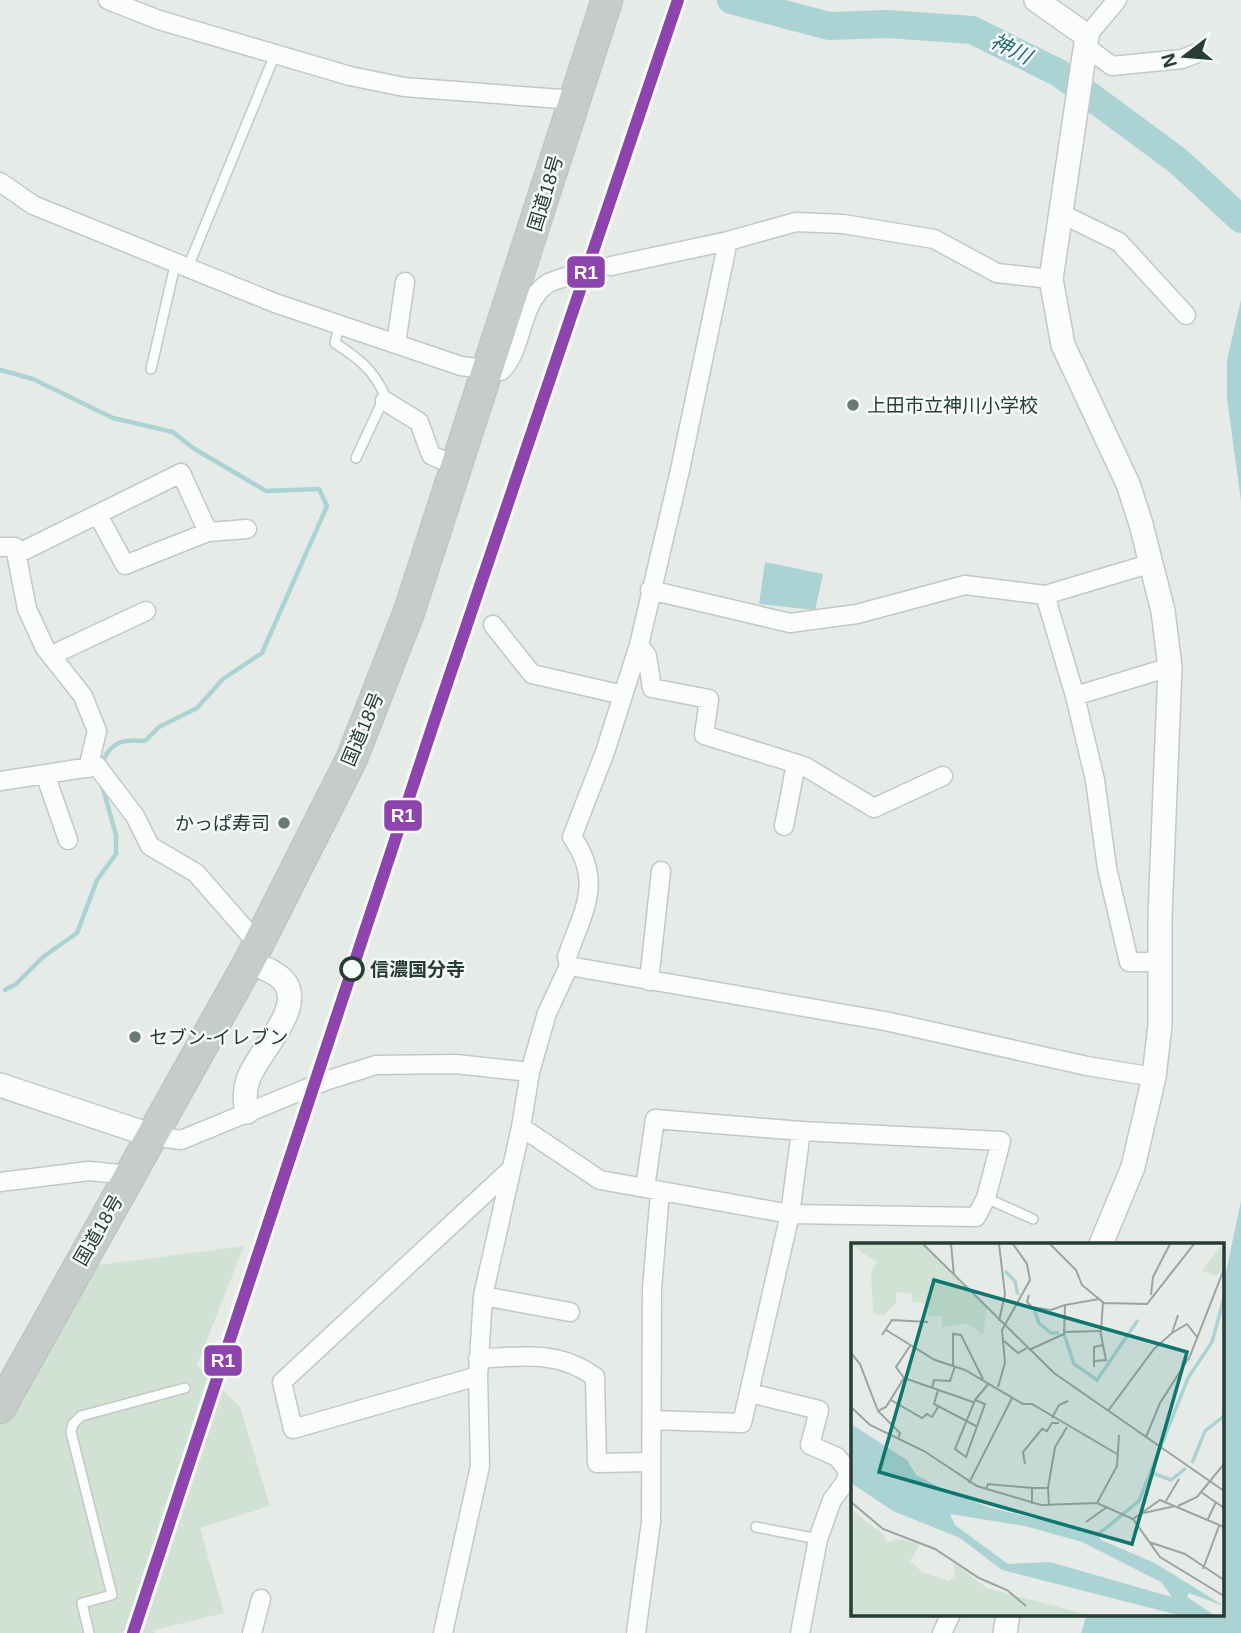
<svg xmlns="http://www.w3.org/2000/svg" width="1241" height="1633" font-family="Arial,'Noto Sans JP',sans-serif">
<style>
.green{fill:#d1e2d4}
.water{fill:#abd3d4}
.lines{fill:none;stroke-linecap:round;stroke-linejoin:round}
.stream{stroke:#abd3d4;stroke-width:4.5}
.river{stroke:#abd3d4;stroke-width:28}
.minor-tunnel{stroke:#c0c8c4;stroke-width:18;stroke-dasharray:18 9;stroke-linecap:butt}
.service-casing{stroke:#c3c8c5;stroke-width:12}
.minor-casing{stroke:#c3c8c5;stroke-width:21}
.tertiary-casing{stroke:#c3c8c5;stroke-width:26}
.trunk-casing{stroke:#bec6c3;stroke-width:33}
.service{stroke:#fbfcfc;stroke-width:9}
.minor{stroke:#fbfcfc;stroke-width:18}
.tertiary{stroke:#fbfcfc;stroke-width:23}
.trunk{stroke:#c6ccca;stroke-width:30}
.rail-1-casing{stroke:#f5f9f7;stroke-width:18}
.rail-1{stroke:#8e44ad;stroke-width:12}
.poi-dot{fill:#697a73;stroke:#f5f9f7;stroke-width:2.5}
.stop-dot{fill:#f5f9f7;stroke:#263d34;stroke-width:3.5}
.labels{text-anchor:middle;stroke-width:5;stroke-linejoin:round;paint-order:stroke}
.street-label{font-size:19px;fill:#263d34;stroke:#f5f9f7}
.poi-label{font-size:19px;fill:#263d34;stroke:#f5f9f7;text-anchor:start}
.stop-label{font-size:19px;font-weight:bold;fill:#263d34;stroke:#f5f9f7;text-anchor:start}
.water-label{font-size:21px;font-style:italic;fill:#256e73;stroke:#f5f9f7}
.inset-river{fill:none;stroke:#abd3d4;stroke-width:3.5}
.inset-road{fill:none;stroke:#99a5a0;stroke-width:2}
.view{fill:#0f766e;fill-opacity:0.15;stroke:#0f766e;stroke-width:3.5}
.inset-edge{fill:none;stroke:#263d34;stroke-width:3.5}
.line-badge{stroke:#f5f9f7;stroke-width:2.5}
.badge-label{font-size:19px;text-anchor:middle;font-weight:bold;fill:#fff}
</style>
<rect width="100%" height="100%" fill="#e6ebe8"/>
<path class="green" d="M 244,1246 L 197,1365 L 240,1407 L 270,1506 L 200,1528 L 224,1613 L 155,1630 L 155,1633 L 0,1633 L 0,1405 L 76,1268 Z"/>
<path class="water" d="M 1241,300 L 1241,501 L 1227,398 L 1227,360 Z
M 765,562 L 823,574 L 815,610 L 759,604 Z
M 1241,1201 L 1241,1633 L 1081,1633 L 1087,1614 L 1222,1614 L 1222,1291 Z"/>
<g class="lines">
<path class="stream" d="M 778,13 L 782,0
M 0,370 L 33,379 L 113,418 L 173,432 L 193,448 L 266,491 L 319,489 L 327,506 L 262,653 L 223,679 L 197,708 L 159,727 L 145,741 C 123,739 111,741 102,763
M 5,990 L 16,984 L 43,957 L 77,933 L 97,880 L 116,854 L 116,835 L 102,785"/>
<path class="river" d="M 731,0 L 829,26 L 887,24 L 972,30 L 1059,73 L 1178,161 L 1241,219"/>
<path class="minor-tunnel" d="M 578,273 L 611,266"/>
<g class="service-casing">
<path id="service" d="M 188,267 L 276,52
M 339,326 L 335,343 C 358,358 374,370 385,396 L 356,458
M 151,369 L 176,261
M 986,1198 L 1033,1219
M 756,1527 L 818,1539
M 89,1633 L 82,1603 L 112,1595 L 71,1432 L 73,1424 L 81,1416 L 185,1388"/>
</g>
<g class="minor-casing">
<path id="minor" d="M 108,0 L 159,20 L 350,76 L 404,87 L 575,100
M 1087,36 L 1117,0
M 1085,46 L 1112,66 L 1182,59 L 1195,54
M 0,182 L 33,205 L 275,303 L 461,366 L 501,371 C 524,349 519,303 547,284 C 555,279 569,277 578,273
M 1060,213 L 1119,242 L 1186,315
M 611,266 L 728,241 L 796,222 L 843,224 L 934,239 L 997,273 L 1051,279
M 396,344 L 405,282
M 385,401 L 419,422 L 431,455 L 458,467
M 98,515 L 125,565 L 208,532 L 247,529
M 0,547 L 15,547 L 27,609 L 45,648 L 83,696 L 97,731 L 88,768
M 17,554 L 181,473 L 208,532
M 650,590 L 790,623 L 857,614 L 965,585 L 1045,595
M 493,625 L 532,674 L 623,695
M 639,645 L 647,656 L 652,688 L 709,699 L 704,735 L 804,766 L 874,808 L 943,776
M 52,655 L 146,611
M 1075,696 L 1045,595 L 1152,563
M 45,774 L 68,840
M 0,781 L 97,766 L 135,816 L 150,846 L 196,873 L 258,944
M 784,826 L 796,764
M 1162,962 L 1129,962 L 1107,868 L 1095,780 L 1075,696 L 1170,667
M 569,966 L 885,1021 L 1087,1066 L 1154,1077
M 649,981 L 661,871
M 655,1119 L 801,1131 L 1001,1141 L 986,1198 L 976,1217 L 790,1214 L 645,1188 Z
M 521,1127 L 600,1180 L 645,1188
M 153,1136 L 181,1140 L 325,1081 L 376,1065 L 456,1064 L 530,1072
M 0,1182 L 89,1171 L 130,1175
M 483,1296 L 570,1312
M 478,1359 C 521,1356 558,1350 595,1377 L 597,1463 L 651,1462
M 478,1376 L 293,1429 L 282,1382 L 509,1171
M 750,1393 L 819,1410 L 810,1445 L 837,1457 L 847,1469 L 847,1480 L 832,1500 L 818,1539 L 800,1633
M 652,1420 L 742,1423 L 790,1214 L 801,1131
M 252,1633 L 261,1599
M 443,1633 L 480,1466 L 478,1376 L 483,1296 L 521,1127 L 530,1072 L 547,1013 L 569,966 L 567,957 C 583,911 604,882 572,837 L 605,752 L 639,645 L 680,470 L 728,241
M 636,1633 L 651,1522 L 652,1289 L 660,1192
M 942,1633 L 951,1614"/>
</g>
<g class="tertiary-casing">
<path id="tertiary" d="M 1036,0 L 1087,36 L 1051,279 L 1063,345 L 1128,484 L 1141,524 L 1163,611 L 1170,667 L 1160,916 L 1160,1025 L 1154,1077 L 1133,1167 L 1101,1244
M 0,1085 L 153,1136
M 247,1112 C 245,1101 244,1092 248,1080 C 256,1053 309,1006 282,979 C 273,970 260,967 249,962
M 1005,1633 L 1008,1614"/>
</g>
<g class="trunk-casing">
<path id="trunk" d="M 0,1408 L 249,962 L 352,758 L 409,612 L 607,0"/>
</g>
<use href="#service" class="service"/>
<use href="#minor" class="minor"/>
<use href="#tertiary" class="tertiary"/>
<use href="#trunk" class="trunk"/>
<g class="rail-1-casing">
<path id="rail-1" d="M 133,1633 L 432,728 L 678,0"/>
</g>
<use href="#rail-1" class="rail-1"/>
</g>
<g class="poi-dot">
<circle cx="853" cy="405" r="7"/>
<circle cx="284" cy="823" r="7"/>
<circle cx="135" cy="1037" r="7"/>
</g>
<circle class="stop-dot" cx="352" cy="969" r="11"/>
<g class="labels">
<g class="street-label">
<text transform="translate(545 193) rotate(-73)" y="7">国道18号</text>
<text transform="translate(362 729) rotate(-67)" y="7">国道18号</text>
<text transform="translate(98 1230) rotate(-60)" y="7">国道18号</text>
</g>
<g class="poi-label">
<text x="867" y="412">上田市立神川小学校</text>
<text x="270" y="830" text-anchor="end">かっぱ寿司</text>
<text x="149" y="1044">セブン-イレブン</text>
</g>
<g class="stop-label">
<text x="370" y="976">信濃国分寺</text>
</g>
<g class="water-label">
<text transform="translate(1011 49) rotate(26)" y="7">神川</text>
</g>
</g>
<g transform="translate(851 1243)">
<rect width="373" height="373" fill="#e6ebe8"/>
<path d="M 0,1 L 72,1 L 136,65 L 132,92 L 116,80 L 91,84 L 91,73 L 76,73 L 77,61 L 61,59 L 61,51 L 45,49 L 45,60 L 33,72 L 22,71 L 20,27 L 26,20 ZM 370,3 L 373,22 L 366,33 L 351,28 ZM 0,266 L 33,292 L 36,299 L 48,296 L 69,301 L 59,318 L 71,329 L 97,338 L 104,333 L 103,320 L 136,345 L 237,372 L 0,372 Z" fill="#d1e2d4"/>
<path d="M 0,181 L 56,217 L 65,232 L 94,247 L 140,265 L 246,290 L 250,297 L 304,320 L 373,363 L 338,350 L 336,354 L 363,372 L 327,372 L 151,327 L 109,295 L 42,268 L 0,240 ZM 99,271 L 174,283 L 231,299 L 310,339 L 321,354 L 199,319 L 157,321 L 104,282 Z" fill="#abd3d4" fill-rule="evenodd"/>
<path class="inset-river" d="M 154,28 L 164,38 L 167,52M 183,66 L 188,80 L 200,90 L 208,90M 213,91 L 223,121 L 246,137 L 287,77M 341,220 L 354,188 L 373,173M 299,229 L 320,237 L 335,225M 244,294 L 288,258 L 337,135 L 361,99 L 373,55"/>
<path class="inset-road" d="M 72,1 L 203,130 L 373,248M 100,1 L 103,32M 199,1 L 225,27 L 231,42 L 253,60 L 296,61 L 343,1M 178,52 L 176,59 L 181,64 L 200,67 L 214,62M 300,52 L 302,34 L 319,1M 148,78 L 154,51 L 148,1M 35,87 L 84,117 L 114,127 L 172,161 L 181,161 L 266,211M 213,89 L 250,88 L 252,59M 321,90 L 336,81 L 346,94M 31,92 L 41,77 L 77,79M 153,98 L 167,110 L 176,105M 178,107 L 213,91 L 214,62 L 248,56M 0,110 L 9,121 L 27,168 L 49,190 L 47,196M 244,118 L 255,117 L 249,87M 102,122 L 102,91 L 110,92 L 132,136M 243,124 L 243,104 L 252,102M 53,135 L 122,159M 147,144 L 154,120 L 151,87 L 179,37 L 176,21 L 162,1M 81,145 L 83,137 L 99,138 L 104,123M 87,147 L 83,161 L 125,183M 40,157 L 71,175 L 76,171 L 81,174 L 87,164M 124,157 L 134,161 L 115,214 L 104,206 ZM 124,157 L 138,140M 0,164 L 19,182 L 73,208 L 126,243 L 190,262 L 246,260 L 282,276 L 309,314 L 373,353M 27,168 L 35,164 L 53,135 L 45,124 L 59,103M 257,168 L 303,106 L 321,90 L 327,72M 201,175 L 208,162 L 217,158M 295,194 L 309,160 L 339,113 L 373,26M 174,221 L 172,209 L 191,186 L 196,188 L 201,180 L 208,180M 118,240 L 161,155M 181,245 L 197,245 L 198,263M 197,245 L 204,204 L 216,184M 135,246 L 137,241 L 181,245 L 181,261M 350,249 L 373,265M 315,258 L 328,236M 0,259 L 32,286 L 84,306 L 128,335 L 156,347 L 175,363M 246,260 L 266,223 L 268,192M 327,263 L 346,254 L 373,221M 288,271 L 324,263M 282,276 L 309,257 L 373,284M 356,278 L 365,259M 235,279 L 256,264M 298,299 L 334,311 L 373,337M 352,326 L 368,283"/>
<path class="view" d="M 83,37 L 336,109 L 281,301 L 28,229 Z"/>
<rect width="373" height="373" class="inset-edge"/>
</g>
<g class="line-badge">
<rect x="566" y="255" width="40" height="34" rx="7" fill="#8e44ad"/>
<rect x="383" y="799" width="40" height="33" rx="7" fill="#8e44ad"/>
<rect x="203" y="1344" width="40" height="33" rx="7" fill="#8e44ad"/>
</g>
<g class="badge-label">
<text x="586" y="279">R1</text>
<text x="403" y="822">R1</text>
<text x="223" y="1367">R1</text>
</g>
<g transform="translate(1185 56) rotate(254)" stroke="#f5f9f7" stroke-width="5" paint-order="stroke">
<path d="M0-5L12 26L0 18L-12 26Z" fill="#263d34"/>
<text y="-10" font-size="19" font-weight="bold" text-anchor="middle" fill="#263d34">N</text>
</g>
</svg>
